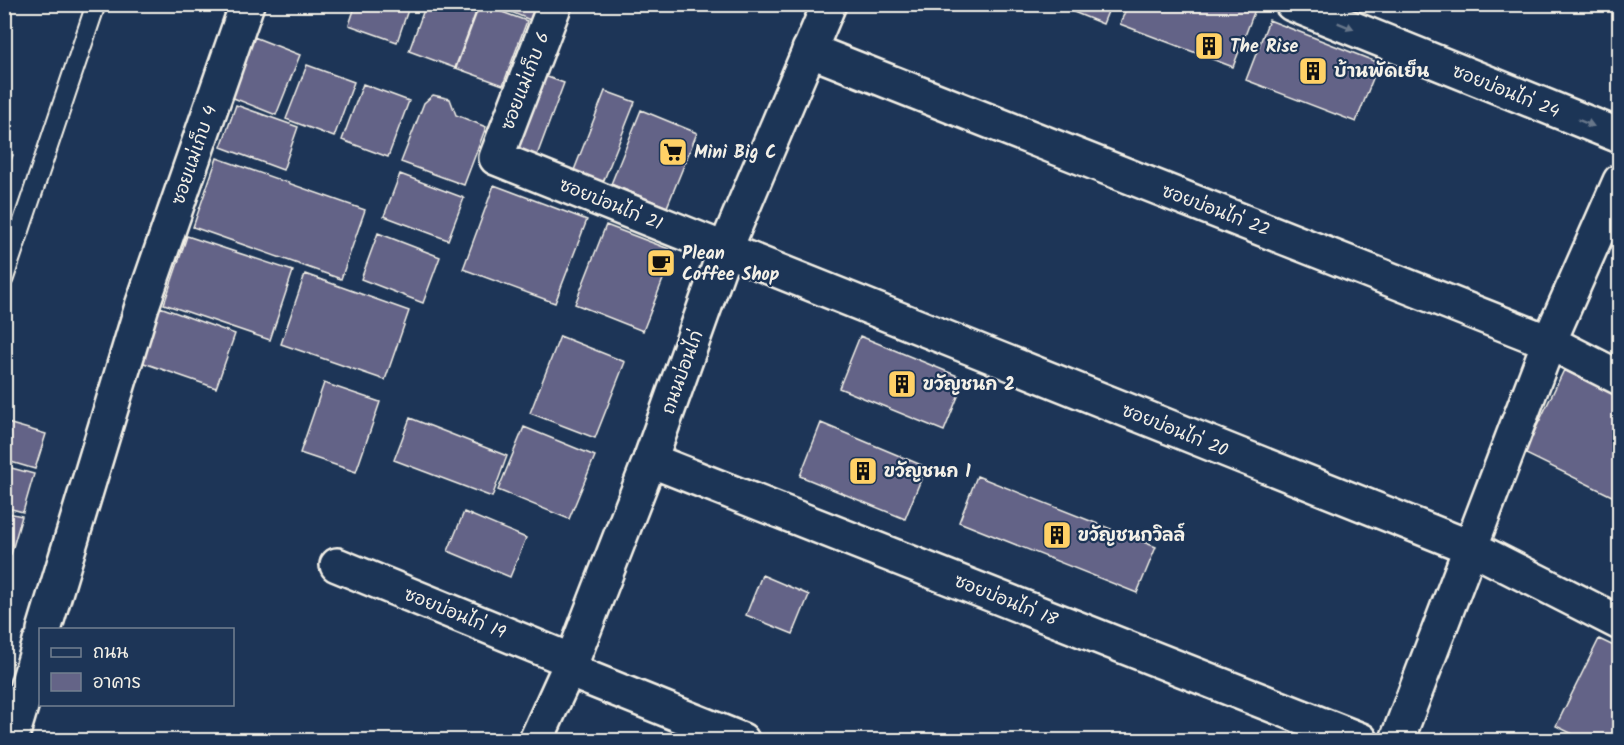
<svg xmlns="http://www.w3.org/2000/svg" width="1624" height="745" font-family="Kalam,'Playpen Sans Thai',sans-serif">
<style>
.building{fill:#646487;stroke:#f4f1e8;stroke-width:1.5}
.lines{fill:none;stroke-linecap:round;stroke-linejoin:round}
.service-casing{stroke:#f4f1e8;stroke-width:22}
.minor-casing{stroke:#f4f1e8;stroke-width:38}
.tertiary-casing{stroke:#f4f1e8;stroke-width:38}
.service{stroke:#1d3557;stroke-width:18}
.minor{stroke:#1d3557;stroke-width:33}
.tertiary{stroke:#1d3557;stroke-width:33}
.oneway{fill:#68778a}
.labels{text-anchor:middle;stroke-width:4.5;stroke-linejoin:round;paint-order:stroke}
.poi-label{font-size:18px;font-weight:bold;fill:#f4f1e8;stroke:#1d3557;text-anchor:start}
.street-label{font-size:18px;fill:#f4f1e8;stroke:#1d3557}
</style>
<rect width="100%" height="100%" fill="#1d3557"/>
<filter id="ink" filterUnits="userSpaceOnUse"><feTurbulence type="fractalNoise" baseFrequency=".0167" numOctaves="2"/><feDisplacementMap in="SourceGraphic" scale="12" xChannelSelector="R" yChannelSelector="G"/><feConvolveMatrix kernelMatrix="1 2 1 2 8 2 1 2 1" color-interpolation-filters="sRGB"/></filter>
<g filter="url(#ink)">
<path class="building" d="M 356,4 L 410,4 L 397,42 L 349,25 Z
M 426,4 L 479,4 L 455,68 L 409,51 Z
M 480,4 L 527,21 L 503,85 L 456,68 Z
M 492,4 L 542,4 L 535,22 Z
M 1054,4 L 1111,4 L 1103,24 Z
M 1128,4 L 1249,4 L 1256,7 L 1233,67 L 1120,24 Z
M 1269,20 L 1379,63 L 1356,122 L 1246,80 Z
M 254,37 L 300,55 L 276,115 L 231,97 Z
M 307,65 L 354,82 L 334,137 L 286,119 Z
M 539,74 L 564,83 L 536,158 L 511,149 Z
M 363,84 L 409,101 L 388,157 L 342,140 Z
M 605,91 L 635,102 L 598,195 L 569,183 Z
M 433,95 L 450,99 L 456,115 L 486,127 L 464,185 L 401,162 L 424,103 Z
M 236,105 L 298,127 L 283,170 L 221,147 Z
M 641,110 L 697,133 L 667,207 L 611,184 Z
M 4,152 L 13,155 L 4,178 Z
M 217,158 L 365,210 L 341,279 L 193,227 Z
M 400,174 L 464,198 L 448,240 L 384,216 Z
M 494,185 L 587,220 L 555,303 L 463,269 Z
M 606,225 L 674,251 L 643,331 L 575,304 Z
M 378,233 L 440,257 L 423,303 L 361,279 Z
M 187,236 L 293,271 L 270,340 L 164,304 Z
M 305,274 L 409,311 L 385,380 L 281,344 Z
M 160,307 L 235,334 L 216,388 L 141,362 Z
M 560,336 L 625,362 L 595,438 L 530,413 Z
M 860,336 L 965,379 L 944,431 L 839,388 Z
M 1564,370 L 1620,397 L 1620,500 L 1524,453 Z
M 324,383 L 380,402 L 356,472 L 300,453 Z
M 410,418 L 507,456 L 492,497 L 394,460 Z
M 4,422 L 46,434 L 35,469 L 4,460 Z
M 821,423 L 926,467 L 905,519 L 800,476 Z
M 524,427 L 595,456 L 569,519 L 498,490 Z
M 4,466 L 34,474 L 23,512 L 4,507 Z
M 977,476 L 1156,547 L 1137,593 L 959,522 Z
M 4,512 L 22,516 L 11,554 L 4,552 Z
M 464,512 L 526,538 L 510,577 L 448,551 Z
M 762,575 L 809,595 L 793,634 L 746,615 Z
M 1599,639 L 1620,649 L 1620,740 L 1585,740 L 1556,726 Z"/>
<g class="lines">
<g class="service-casing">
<path id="service" d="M 4,278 L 96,4"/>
</g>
<g class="minor-casing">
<path id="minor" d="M 555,4 L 496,158 L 1472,548 L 1620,623
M 1292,4 L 1620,136
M 809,50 L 1549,342 L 1620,378
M 650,460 L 1361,740
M 337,565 L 572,661
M 44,630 L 142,306 L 247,4
M 568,670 L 742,740
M 11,740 L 40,642
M 1397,740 L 1549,342 L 1620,181"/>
</g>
<g class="tertiary-casing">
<path id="tertiary" d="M 536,740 L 572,661 L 650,460 L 725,250 L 829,4"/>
</g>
<use href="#service" class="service"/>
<use href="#minor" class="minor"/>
<use href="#tertiary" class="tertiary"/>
</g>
<defs><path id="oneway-solid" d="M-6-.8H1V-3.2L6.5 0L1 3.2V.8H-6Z" transform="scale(1.5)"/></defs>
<g class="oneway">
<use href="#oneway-solid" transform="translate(1346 26) rotate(22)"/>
<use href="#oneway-solid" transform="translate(1586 123) rotate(22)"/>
</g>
</g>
<defs>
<g id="building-square" transform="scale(1.5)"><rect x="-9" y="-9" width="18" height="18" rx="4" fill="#ffd166" stroke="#1d3557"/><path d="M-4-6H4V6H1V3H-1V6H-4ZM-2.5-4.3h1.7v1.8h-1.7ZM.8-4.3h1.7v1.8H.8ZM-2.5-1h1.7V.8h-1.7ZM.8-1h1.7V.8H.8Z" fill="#111"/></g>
<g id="supermarket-square" transform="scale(1.5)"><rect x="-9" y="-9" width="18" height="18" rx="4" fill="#ffd166" stroke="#1d3557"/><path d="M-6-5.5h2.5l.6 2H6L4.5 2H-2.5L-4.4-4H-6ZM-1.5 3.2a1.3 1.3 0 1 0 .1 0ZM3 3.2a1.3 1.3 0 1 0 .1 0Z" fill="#111"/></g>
<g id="cafe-square" transform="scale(1.5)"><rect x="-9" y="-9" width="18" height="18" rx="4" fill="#ffd166" stroke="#1d3557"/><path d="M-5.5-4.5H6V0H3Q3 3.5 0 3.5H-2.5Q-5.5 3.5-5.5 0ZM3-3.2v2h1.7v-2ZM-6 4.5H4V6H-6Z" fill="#111"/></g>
</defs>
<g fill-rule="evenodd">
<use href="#building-square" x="1209" y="46"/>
<use href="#building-square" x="1313" y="71"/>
<use href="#supermarket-square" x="673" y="152"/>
<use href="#cafe-square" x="661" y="263"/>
<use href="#building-square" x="902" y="384"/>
<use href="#building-square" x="863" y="471"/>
<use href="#building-square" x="1057" y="535"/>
</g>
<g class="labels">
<g class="poi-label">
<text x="1230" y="52">The Rise</text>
<text x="1334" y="77">บ้านพัดเย็น</text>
<text x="694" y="158">Mini Big C</text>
<text x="682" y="259">Plean<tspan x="682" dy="21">Coffee Shop</tspan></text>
<text x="923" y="390">ขวัญชนก 2</text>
<text x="884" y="477">ขวัญชนก 1</text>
<text x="1078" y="541">ขวัญชนกวิลล์</text>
</g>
<g class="street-label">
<text transform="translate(525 81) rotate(-69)" y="6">ซอยแม่เก็บ 6</text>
<text transform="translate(1506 91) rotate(22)" y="6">ซอยบ่อนไก่ 24</text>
<text transform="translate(194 155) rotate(-71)" y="6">ซอยแม่เก็บ 4</text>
<text transform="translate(611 204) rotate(22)" y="6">ซอยบ่อนไก่ 21</text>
<text transform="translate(1216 210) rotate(21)" y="6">ซอยบ่อนไก่ 22</text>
<text transform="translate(682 372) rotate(-70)" y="6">ถนนบ่อนไก่</text>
<text transform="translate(1175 430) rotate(22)" y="6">ซอยบ่อนไก่ 20</text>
<text transform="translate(1006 600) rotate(22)" y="6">ซอยบ่อนไก่ 18</text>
<text transform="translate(455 613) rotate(22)" y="6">ซอยบ่อนไก่ 19</text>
</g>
</g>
<rect width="1624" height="745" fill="none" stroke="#1d3557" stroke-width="24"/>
<rect x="12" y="12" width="1600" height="721" fill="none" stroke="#f4f1e8" stroke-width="2" filter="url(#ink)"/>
<rect x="39" y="628" width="195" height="78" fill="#1d3557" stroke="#738091" stroke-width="1.5"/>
<rect x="51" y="648" width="30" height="9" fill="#1d3557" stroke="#738091" stroke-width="1.5"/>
<text x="93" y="658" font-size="18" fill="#f4f1e8">ถนน</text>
<rect x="51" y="673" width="30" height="18" fill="#646487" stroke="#738091" stroke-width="1.5"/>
<text x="93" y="688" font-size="18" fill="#f4f1e8">อาคาร</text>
</svg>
